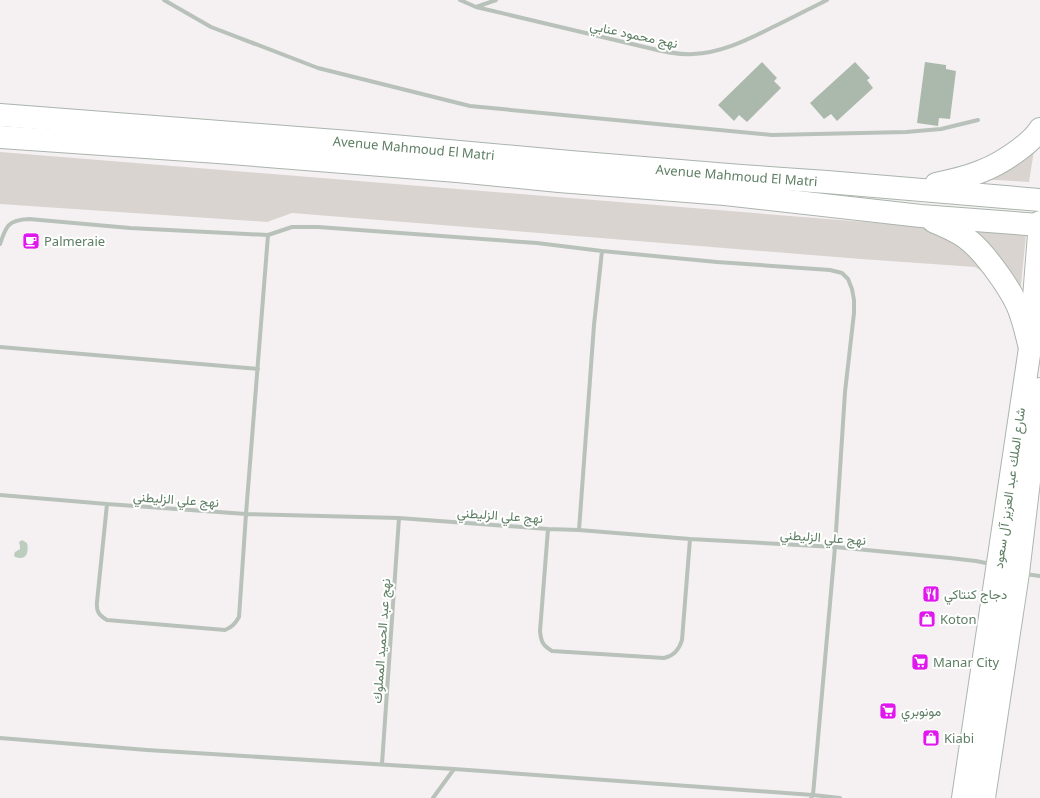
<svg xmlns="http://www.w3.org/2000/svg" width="1040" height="798" font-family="'Noto Sans',Vazirmatn,sans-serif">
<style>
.green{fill:#dad4d0}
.water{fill:#bdcdbd}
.building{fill:#abb9ac}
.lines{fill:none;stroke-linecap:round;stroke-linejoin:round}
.secondary-casing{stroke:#abb7ac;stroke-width:24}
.trunk-casing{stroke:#aab4ac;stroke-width:24}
.minor{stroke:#b8c2ba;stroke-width:4}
.secondary{stroke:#fff;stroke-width:22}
.trunk{stroke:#fff;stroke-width:22}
.labels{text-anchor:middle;stroke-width:4;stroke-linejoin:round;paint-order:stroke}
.street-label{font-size:13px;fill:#5e7e63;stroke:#fff}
.poi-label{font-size:13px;fill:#5e7e63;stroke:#fff;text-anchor:start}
</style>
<rect width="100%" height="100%" fill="#f5f1f2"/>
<path class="green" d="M 1036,138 L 1029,182 L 980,179 Z
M 0,152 L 1026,235 L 1020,295 L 975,267 L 861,259 L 292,213 L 267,222 L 0,204 Z"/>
<path class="water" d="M 22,540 L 27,543 C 29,552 27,561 15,557 L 14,555 L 15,552 L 20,549 L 20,546 L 19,542 Z"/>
<path class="building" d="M 762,62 L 777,78 L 774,81 L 781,88 L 747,122 L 739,115 L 734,121 L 718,105 Z
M 855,62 L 870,78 L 867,80 L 873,88 L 837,121 L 831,114 L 824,119 L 810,103 Z
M 925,62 L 946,65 L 946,69 L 956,71 L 950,119 L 939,118 L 938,126 L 917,123 Z"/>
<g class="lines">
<g class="secondary-casing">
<path id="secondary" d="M 963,798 L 1030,348 L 1040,222
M 984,798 L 1018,573 L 1040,389"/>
</g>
<g class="trunk-casing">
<g id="trunk">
<path id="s1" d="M 0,115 L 349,142 L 570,162 L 741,176 L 827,182 L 1040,200"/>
<path d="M 0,137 L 218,152 L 457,171 L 559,181 L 725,194 L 921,216 L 1040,225"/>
<path d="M 936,184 C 970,177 992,170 1020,149 C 1028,143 1035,137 1040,129"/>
<path d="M 933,221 C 946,227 960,232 971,242 C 987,256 1015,294 1021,315 C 1025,326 1027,337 1030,348"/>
</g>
</g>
<path class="minor" d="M 164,0 L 211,27 L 318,68 L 470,106 L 772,135 L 906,132 L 941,129 L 978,120
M 460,0 L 476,7 L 653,49 C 666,52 679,55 693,54 C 720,53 745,41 769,29 C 788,20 807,10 827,0
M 476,7 L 496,0
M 0,244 C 6,226 8,220 29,219 L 130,228 L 268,235 L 292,227 L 318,227 L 537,243 L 602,251 L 717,262 L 830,270 L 842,273 L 848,279 L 852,289 L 854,300 L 854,313 L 845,392 L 835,547 L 813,795 L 811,798
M 0,347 L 258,369
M 0,495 L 107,504 L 246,514 L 399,518 L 548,529 L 579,530 L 690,539 L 835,547 L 950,558 L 976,561 L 991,564
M 107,504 L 97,602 C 96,612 99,615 107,620 L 225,630 C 232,627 235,624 239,617 L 246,514 L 268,235
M 548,529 L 540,631 C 541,641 542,645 552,651 L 664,658 C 674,656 679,650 682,640 L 690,539
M 579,530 L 594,325 L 602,251
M 1025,574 L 1040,576
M 0,738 L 147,750 L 454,769 L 813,795 L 840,798
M 382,764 L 399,518
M 433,798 L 454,769"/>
<use href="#secondary" class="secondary"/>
<use href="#trunk" class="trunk"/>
</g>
<defs>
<g id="cafe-square" transform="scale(0.9)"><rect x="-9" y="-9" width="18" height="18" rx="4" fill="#e118ee" stroke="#fff"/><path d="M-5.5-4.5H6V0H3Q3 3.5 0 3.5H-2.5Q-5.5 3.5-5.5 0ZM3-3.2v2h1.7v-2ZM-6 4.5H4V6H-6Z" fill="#fff"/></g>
<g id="restaurant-square" transform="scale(0.9)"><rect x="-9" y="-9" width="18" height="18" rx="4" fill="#e118ee" stroke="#fff"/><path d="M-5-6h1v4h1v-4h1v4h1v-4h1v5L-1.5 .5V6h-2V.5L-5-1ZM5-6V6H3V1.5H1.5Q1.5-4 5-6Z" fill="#fff"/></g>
<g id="shop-square" transform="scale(0.9)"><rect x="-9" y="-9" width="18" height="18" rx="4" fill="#e118ee" stroke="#fff"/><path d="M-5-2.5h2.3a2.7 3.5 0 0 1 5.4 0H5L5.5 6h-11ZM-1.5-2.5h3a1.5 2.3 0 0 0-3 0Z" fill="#fff"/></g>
<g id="supermarket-square" transform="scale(0.9)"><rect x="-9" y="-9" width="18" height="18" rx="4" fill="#e118ee" stroke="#fff"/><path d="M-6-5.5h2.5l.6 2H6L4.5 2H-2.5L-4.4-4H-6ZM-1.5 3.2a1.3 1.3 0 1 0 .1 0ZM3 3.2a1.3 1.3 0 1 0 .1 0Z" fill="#fff"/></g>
</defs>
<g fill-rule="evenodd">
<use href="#cafe-square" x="31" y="241"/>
<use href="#restaurant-square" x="931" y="594"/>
<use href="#shop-square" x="927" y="619"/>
<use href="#supermarket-square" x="920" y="662"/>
<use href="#supermarket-square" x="888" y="711"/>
<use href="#shop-square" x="931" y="738"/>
</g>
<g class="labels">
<g class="street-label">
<text transform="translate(634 34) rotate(12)" y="5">نهج محمود عنابي</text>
<text dy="5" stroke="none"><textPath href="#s1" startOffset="415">Avenue Mahmoud El Matri</textPath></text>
<text dy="5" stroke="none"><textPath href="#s1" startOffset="739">Avenue Mahmoud El Matri</textPath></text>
<text transform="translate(1009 488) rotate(-82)" y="5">شارع الملك عبد العزيز آل سعود</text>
<text transform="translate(176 499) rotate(4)" y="5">نهج علي الزليطني</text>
<text transform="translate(500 515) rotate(4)" y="5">نهج علي الزليطني</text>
<text transform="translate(823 537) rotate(4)" y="5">نهج علي الزليطني</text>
<text transform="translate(381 641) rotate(-86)" y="5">نهج عبد الحميد المملوك</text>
</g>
<g class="poi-label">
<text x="44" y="246">Palmeraie</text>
<text x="944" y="599">دجاج كنتاكي</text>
<text x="940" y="624">Koton</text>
<text x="933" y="667">Manar City</text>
<text x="901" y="716">مونوبري</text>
<text x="944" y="743">Kiabi</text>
</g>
</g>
</svg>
